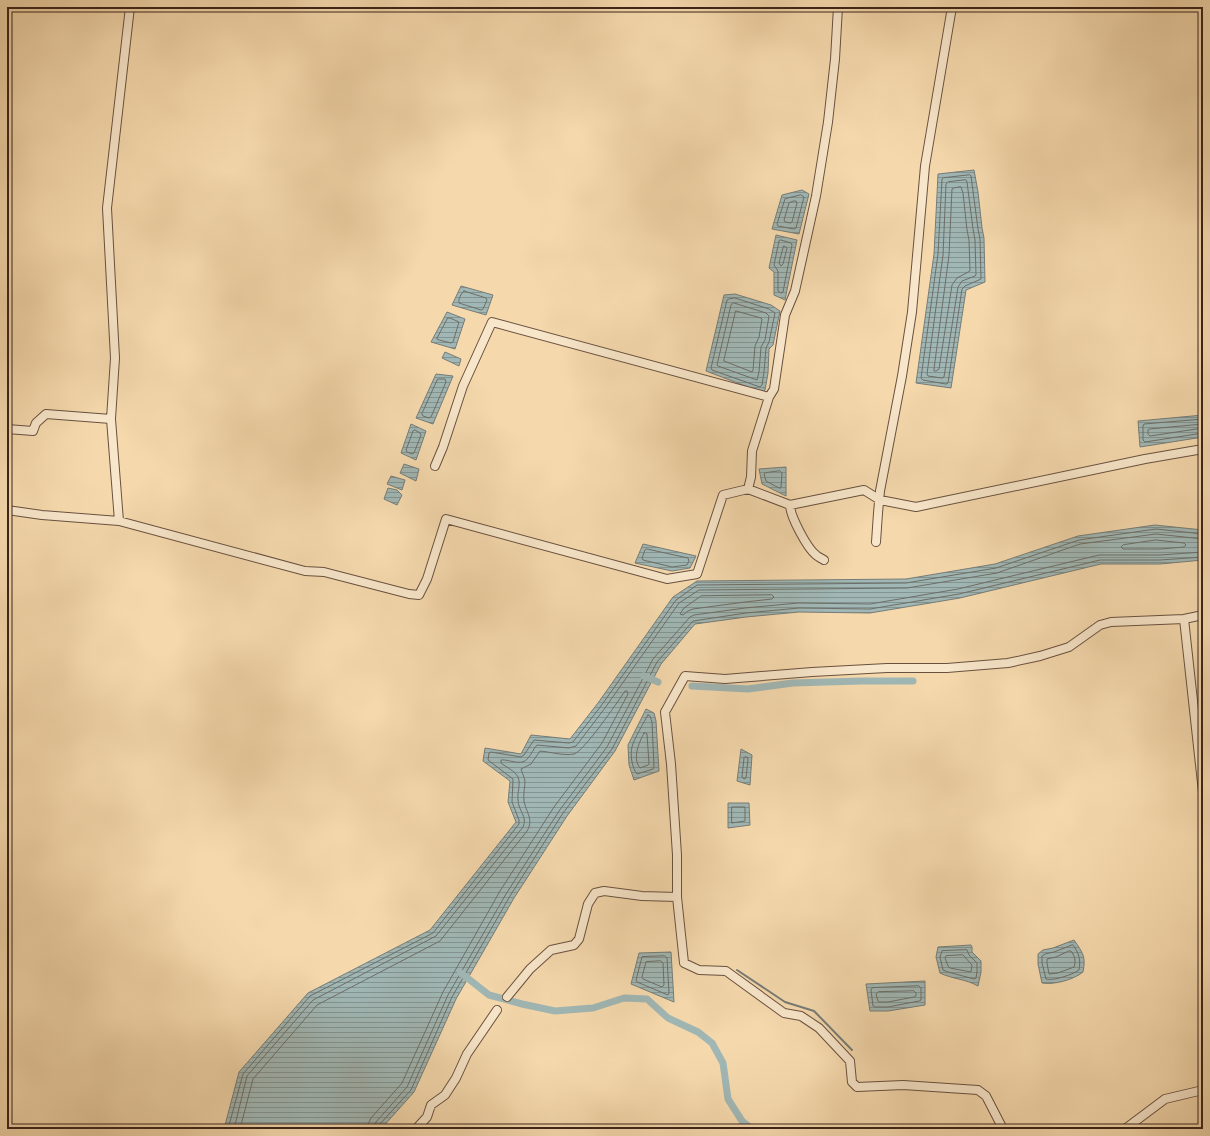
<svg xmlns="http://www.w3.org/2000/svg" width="1210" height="1136" font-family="'Gentium Book Plus',serif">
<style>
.water{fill:url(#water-rules);stroke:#777c77}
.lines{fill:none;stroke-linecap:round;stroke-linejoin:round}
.shore{stroke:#6d6e68;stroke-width:1}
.stream{stroke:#777c77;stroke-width:2}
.canal{stroke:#a0b7b5;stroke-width:7}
.minor-casing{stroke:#69513f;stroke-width:10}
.minor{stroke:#f8e6ca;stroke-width:8}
.rail-casing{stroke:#3a241a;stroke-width:3.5}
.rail{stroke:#f8e6ca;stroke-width:2;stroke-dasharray:6;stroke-linecap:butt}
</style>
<defs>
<pattern id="water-rules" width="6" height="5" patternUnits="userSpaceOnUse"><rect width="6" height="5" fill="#a0b7b5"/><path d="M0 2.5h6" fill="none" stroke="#839592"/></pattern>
</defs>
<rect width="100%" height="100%" fill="#f5d9ad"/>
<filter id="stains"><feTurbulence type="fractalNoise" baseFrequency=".005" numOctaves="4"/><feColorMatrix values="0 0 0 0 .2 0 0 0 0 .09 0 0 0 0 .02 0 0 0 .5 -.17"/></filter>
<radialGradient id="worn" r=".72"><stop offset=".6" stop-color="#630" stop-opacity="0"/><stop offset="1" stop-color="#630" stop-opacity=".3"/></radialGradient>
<path class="water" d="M 974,170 L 978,192 L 982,228 L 984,238 L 985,282 L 966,290 L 951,388 L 916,383 L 934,254 L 938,174 Z
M 802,190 L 809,194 L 799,234 L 772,229 L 782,195 Z
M 776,235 L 797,240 L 785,300 L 774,295 L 774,272 L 769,268 Z
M 461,286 L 493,295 L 486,315 L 452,305 Z
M 735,294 L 771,305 L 780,311 L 773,345 L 769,349 L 768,373 L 765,390 L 761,392 L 706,371 L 724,295 Z
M 447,312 L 465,319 L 455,349 L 431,342 Z
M 445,352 L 461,359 L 459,366 L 442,358 Z
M 436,374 L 453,376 L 433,424 L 416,418 Z
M 1203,415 L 1203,437 L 1140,447 L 1138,421 Z
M 411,424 L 426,431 L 416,460 L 401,453 Z
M 404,464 L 419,469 L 416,481 L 400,473 Z
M 786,467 L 786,496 L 762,484 L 759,469 Z
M 391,476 L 405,480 L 402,490 L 387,484 Z
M 388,488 L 397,490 L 402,495 L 397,505 L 384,499 Z
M 1155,525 L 1203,530 L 1203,560 L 1160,564 L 1101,564 L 960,598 L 870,613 L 799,612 L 746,617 L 695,624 L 661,664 L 615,751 L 567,816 L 514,898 L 456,999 L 414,1092 L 381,1129 L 224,1129 L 239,1072 L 308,993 L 430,930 L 516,822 L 508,802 L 510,781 L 483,761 L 485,748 L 521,754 L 531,735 L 570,739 L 598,703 L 673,597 L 697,581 L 906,579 L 995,564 L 1078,536 Z
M 643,544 L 696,556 L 690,568 L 672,571 L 635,563 Z
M 646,709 L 654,713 L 656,721 L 659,771 L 634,780 L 629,765 L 628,745 Z
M 741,749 L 752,755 L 750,785 L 737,781 Z
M 728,803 L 749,803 L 750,825 L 728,828 Z
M 1074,940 C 1083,953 1086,957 1083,972 C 1073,980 1054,985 1042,983 L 1038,964 L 1038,954 L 1043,950 L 1053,948 Z
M 971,945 L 972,947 L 972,952 L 981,961 L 981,972 L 978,986 C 966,979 952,979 940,973 L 936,957 L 938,947 Z
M 671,952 L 674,1002 L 631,984 L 639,953 Z
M 925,981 L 925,1005 L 888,1011 L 870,1011 L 866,984 Z"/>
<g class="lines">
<path class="shore" d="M 970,175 L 971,176 L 978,229 L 980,239 L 981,279 L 965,286 L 962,289 L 948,383 L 946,384 L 923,380 L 921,378 L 938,254 L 942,179 L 943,178 Z
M 966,180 L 967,182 L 973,229 L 975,240 L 976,275 L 975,276 L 962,281 L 958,287 L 944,377 L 942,378 L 928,376 L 927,374 L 943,255 L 946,184 L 948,182 Z
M 961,187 L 963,193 L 967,230 L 969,240 L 970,271 L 957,278 L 952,285 L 939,369 L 936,371 L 934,371 L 934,369 L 949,255 L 952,189 L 954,188 Z
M 801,195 L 804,197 L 796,228 L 794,229 L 778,226 L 777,224 L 785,199 Z
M 794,201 L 796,201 L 797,203 L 792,222 L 791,223 L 785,222 L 784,220 L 789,203 Z
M 781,240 L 791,243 L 792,245 L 783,292 L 781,293 L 778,291 L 778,271 L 774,265 L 779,241 Z
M 784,246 L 786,247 L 787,248 L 783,264 L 781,266 L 779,263 L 783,248 Z
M 464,291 L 486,298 L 487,300 L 483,309 L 481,310 L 459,303 C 458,300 461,293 464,291 Z
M 735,298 L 769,309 L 775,313 L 769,342 L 766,348 L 764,372 L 762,385 L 760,387 L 712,370 L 711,368 L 727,300 L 729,299 Z
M 734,303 L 766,313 L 769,316 L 765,340 L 761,347 L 759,372 L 757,380 L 718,366 L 717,365 L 731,305 Z
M 736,311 L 761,318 L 762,319 L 759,337 L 755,346 L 753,370 L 752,372 L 724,361 Z
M 448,318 L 450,318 L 459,322 L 453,342 L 451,343 L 439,340 L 437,339 Z
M 438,379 L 445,379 L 446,382 L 431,417 L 429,418 L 423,416 L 422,414 Z
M 1203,419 L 1144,424 L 1143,426 L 1143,440 L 1145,442 L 1203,433
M 1203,424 L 1149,429 L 1148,430 L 1148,434 L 1150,436 L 1203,428
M 415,430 L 420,433 L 421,435 L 414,453 L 412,454 L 407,452 L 406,450 L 413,431 Z
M 780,471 L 782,473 L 781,488 L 779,488 L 766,481 L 764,474 L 765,473 Z
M 1156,540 L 1184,543 L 1186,545 L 1184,547 L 1160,549 L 1123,549 L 1121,547 L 1123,545 Z
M 647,549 L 688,558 L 689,561 L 687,565 L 672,567 L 643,560 L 642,558 L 645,550 Z
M 772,595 L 774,597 L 772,599 L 745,602 L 693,609 L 688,611 L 683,615 L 680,614 L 684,608 L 701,596 Z
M 648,715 L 650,716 L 652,722 L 654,767 L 653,769 L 637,774 C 632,768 630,755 632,747 C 633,741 645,720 648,715 Z
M 644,733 L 646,733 L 647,734 L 649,764 L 648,765 L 640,768 C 632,758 639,743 644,733 Z
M 745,757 L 747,757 L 748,759 L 746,778 L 744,779 L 742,777 L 744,758 Z
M 732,807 L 745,807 L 745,821 L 732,823 Z
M 1073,945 C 1079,953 1081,960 1079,970 C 1072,975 1053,981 1046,979 L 1042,963 L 1042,956 L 1045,954 L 1054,952 Z
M 967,950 L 969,955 L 977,963 L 977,972 L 976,978 L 974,979 L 948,972 L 943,970 L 940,957 L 942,951 Z
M 1069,951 L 1071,951 C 1075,956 1076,962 1074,967 L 1058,973 L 1049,974 L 1047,963 L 1047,959 L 1056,957 Z
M 963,955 L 972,965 L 971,972 L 950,968 L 948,966 L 945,958 L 946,956 Z
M 665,956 L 667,958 L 669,993 L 668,995 L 637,982 L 636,980 L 642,957 Z
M 661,961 L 663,963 L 664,985 L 662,987 L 643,979 L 642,977 L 646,962 Z
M 919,986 L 921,988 L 921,1000 L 919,1001 L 888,1007 L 875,1007 L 873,1006 L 871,990 L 872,988 Z
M 914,991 L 916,993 L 916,996 L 914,997 L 888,1002 L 879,1002 L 878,1001 L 876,994 L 878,992 Z
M 228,1129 L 243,1074 L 310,996 L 433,933 L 519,824 L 519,820 L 512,802 L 513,779 L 488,760 L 489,753 L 491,752 L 521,757 L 524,755 L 534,740 L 569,743 L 573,742 L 601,706 L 676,600 L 697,585 L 906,583 L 996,568 L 1079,540 L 1156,529 L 1203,534
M 234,1129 L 247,1076 L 313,1000 L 436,936 L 523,827 C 528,817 518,810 518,800 C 517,793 521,784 518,777 C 515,771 506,767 501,763 L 501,760 C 509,759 522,767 528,758 C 532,754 533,749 537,745 L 569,748 L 576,746 L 605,708 L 679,603 L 699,590 L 907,588 L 997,573 L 1080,544 L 1156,534 L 1203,539
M 240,1129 L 253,1079 L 317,1005 L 440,941 L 527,831 C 534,820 526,812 524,801 C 523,794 525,787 525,781 C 524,776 522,773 521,769 L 531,764 L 540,751 C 550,752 565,756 574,754 C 584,751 617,703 625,691 L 627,691 L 628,694 L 602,743 L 554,807 L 500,891 L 443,992 L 402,1083 L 371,1118 L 368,1124 L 367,1129
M 373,1129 L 376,1122 L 407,1087 L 448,995 L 506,894 L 559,811 L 607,747 L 653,659 L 690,617 L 694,615 L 745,608 L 798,603 L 870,604 L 958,589 L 1099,555 L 1160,555 L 1203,552
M 378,1129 L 379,1125 L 411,1090 L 452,997 L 510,896 L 563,813 L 612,749 L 657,662 L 693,621 L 746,613 L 799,608 L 870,609 L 959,594 L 1100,560 L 1160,560 L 1203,557"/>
<path class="stream" d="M 737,970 L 785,1002 L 814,1011 L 852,1050"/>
<path class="canal" d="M 644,676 L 658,682
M 692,686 L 748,689 L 793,683 L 861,681 L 913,681
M 461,973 L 489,995 L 522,1004 L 555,1011 L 593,1008 L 624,998 L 647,999 L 668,1018 L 698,1032 L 712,1043 L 723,1063 L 728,1099 L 742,1121 L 752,1129
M 792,1129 L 825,1129"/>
<g class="minor-casing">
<path id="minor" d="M 7,429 L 33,431 L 36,423 L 46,414 L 111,419
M 435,466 L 443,447 L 463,386 L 492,322 L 769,397
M 748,489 L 751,477 L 752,451 L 769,397 L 774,389 L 785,315 L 795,291 L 816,196 L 828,122 L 835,59 L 838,7
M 790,505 C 790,516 807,548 816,555 C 818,557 821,558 824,560
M 7,510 L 42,515 L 119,521 L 305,571 L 324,572 L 409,594 L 419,595 L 427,579 L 446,519 L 667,579 L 697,574 L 723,495 L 748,489 L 790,505 L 864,490 L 880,500 L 916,507 L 1145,459 L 1203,449
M 119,521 L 111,419 L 115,358 L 107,208 L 130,7
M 876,542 L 878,513 L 880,491 L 902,376 L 912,312 L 925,166 L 952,7
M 1203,615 L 1184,619 L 1203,792
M 507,997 L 530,969 L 551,950 L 574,945 L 579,939 L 588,904 L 595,893 L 604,891 L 642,896 L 677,897
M 416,1129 L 427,1117 L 431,1105 L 445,1095 L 456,1078 L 467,1054 L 497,1010
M 1003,1129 L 986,1096 L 978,1090 L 903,1085 L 857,1087 L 852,1082 L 850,1061 L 819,1028 L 801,1016 L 784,1013 L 726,971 L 699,970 L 684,963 L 677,897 L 677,855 L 671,764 L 665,712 L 685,676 L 725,679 L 812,672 L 887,668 L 947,668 L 1008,663 L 1040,656 L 1069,647 L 1100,625 L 1111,622 L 1184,619
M 1125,1129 L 1165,1099 L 1203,1090"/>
</g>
<use href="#minor" class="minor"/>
<g class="rail-casing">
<path id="rail" d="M 7,1126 L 8,1129"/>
</g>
<use href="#rail" class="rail"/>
</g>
<rect width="1210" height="1136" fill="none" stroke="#f5d9ad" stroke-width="24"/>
<rect x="8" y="8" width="1194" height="1120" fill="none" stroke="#3a241a" stroke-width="2"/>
<rect x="12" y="12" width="1186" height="1112" fill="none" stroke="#3a241a"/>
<rect width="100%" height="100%" filter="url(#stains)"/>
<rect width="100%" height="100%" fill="url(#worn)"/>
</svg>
